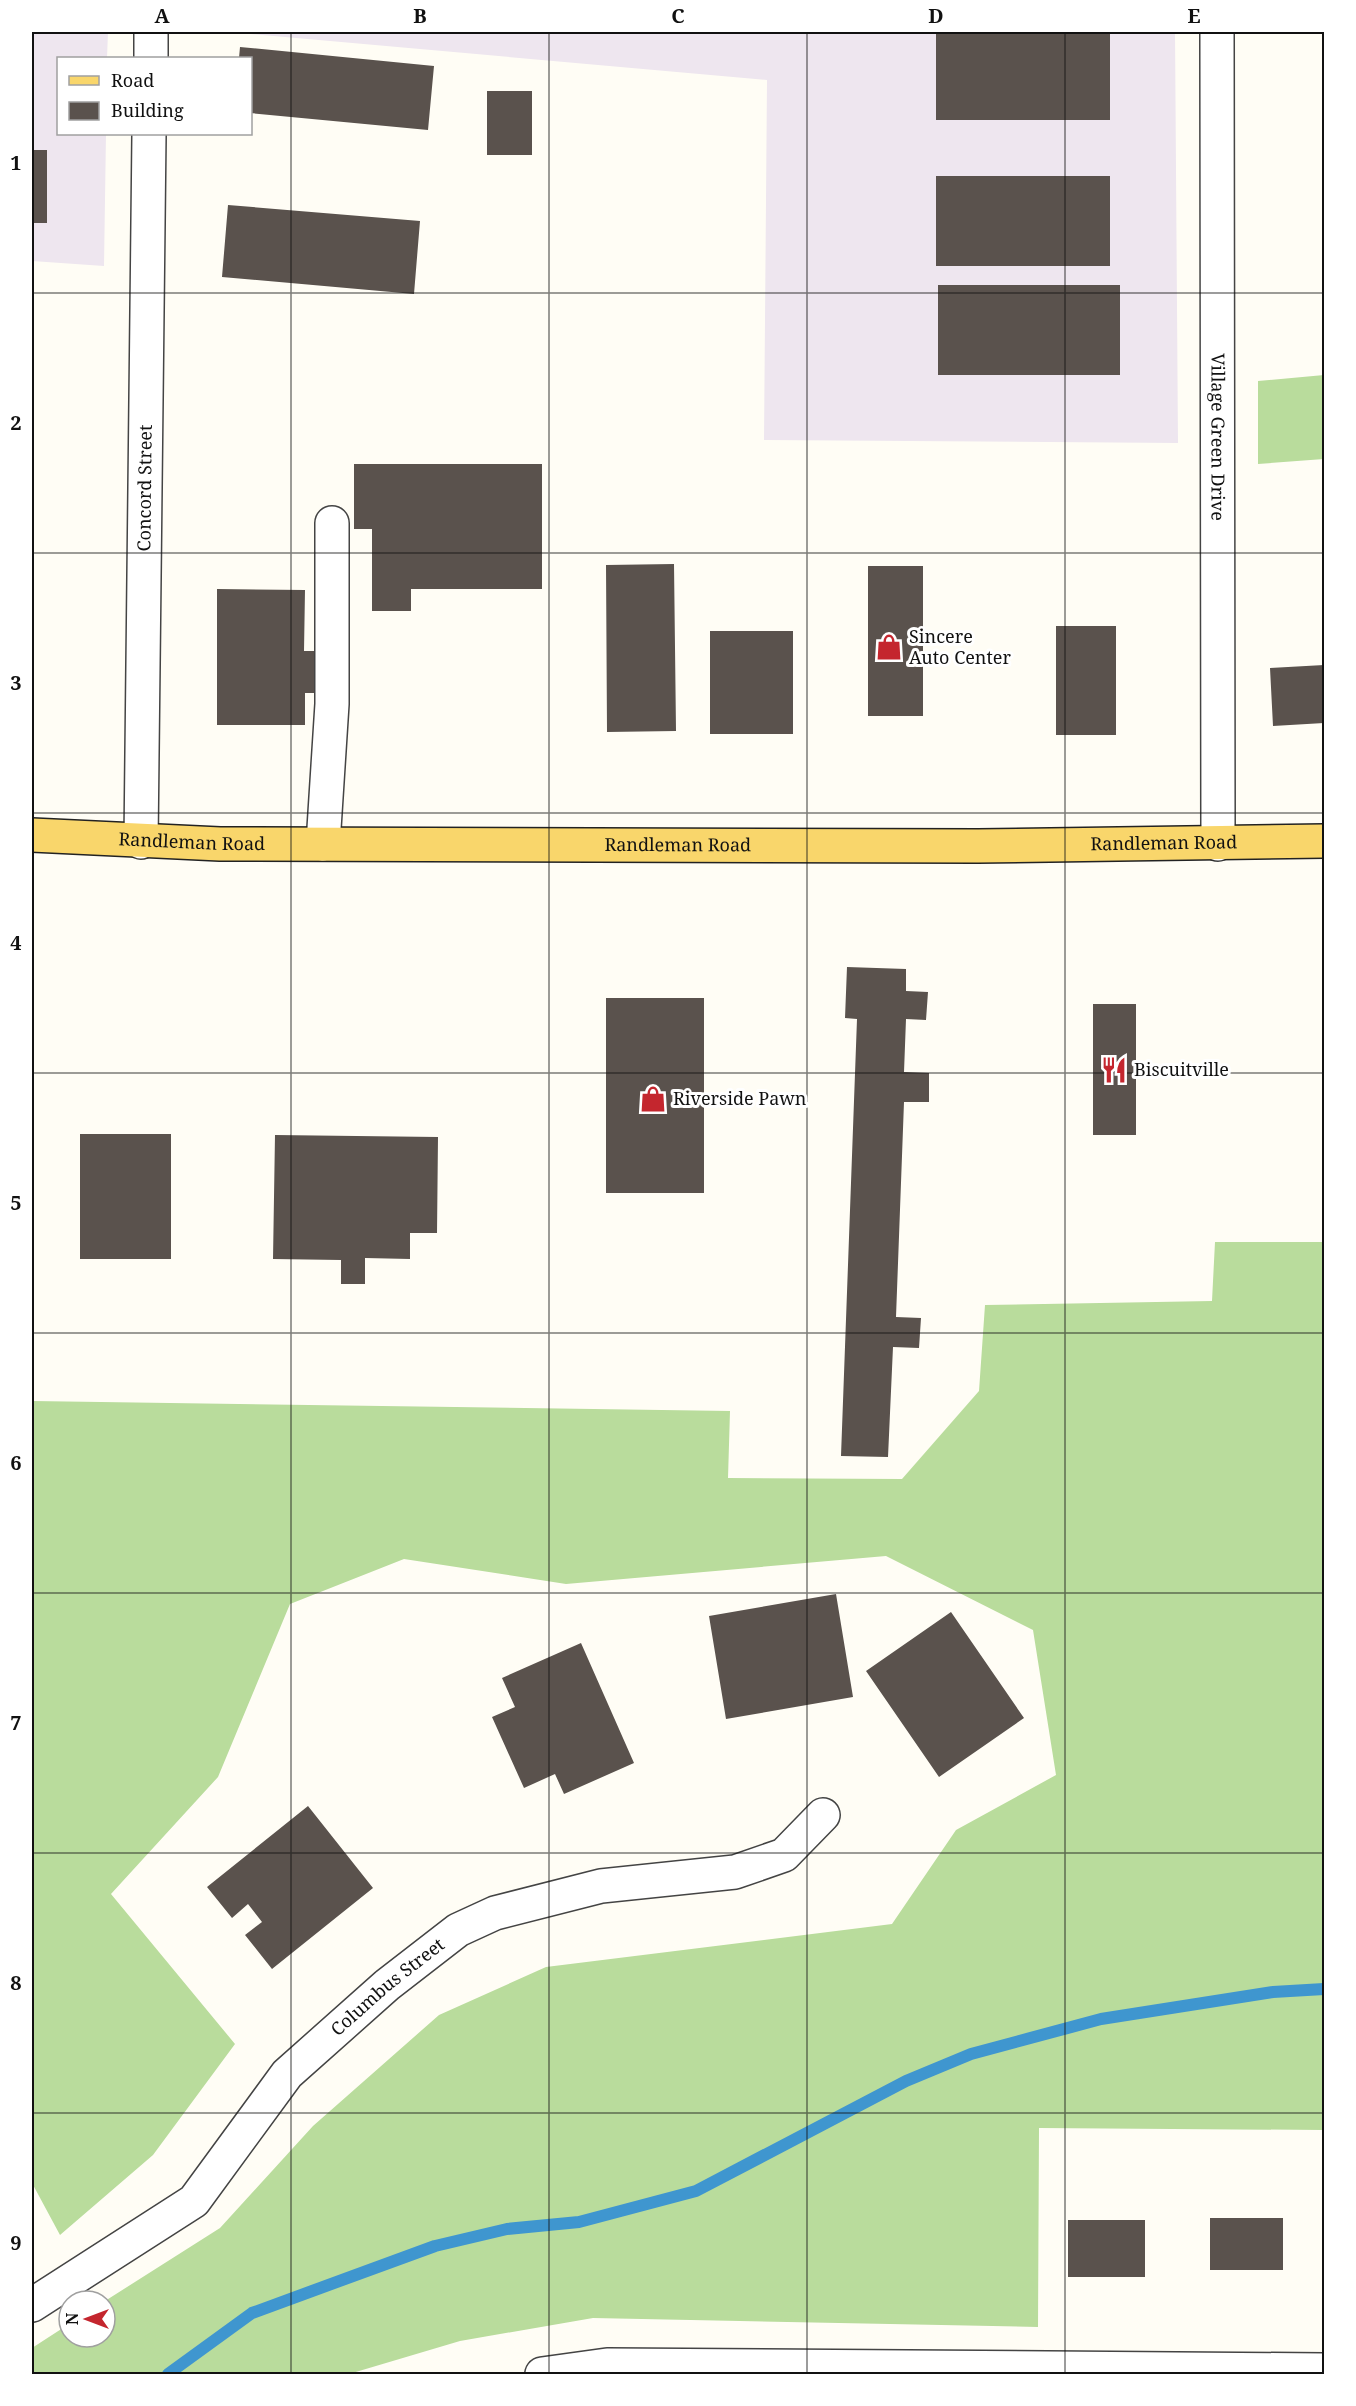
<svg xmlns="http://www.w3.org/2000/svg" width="1356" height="2406" font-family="'Noto Serif',serif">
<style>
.industrial{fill:#eee6ef}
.forest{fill:#b9dc9c}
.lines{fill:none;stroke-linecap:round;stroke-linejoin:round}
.stream{stroke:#3f96cf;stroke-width:12}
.building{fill:#5a524d}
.minor-casing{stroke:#444;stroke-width:36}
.major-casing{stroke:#222;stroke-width:36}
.minor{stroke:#fff;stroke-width:33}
.major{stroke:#f9d66b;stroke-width:33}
.grid{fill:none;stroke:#111;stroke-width:1.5;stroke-opacity:0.55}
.labels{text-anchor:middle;stroke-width:6;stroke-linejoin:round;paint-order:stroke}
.street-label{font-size:18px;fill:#111;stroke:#fff}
.poi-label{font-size:18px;fill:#111;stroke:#fff;text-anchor:start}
.neatline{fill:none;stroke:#111;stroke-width:2}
.grid-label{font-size:20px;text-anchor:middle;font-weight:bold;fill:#111}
</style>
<rect width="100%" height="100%" fill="#fffdf5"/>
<path class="industrial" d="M 32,32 L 108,32 L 107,58 L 58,58 L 58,134 L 106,134 L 104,266 L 32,261 Z
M 229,32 L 1175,32 L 1178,443 L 764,440 L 767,80 Z"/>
<path class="forest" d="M 1324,375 L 1324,459 L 1258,464 L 1258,381 Z
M 1215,1242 L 1324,1242 L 1324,2130 L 1039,2128 L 1038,2327 L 593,2318 L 460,2341 L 349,2374 L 32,2374 L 32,2348 L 69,2324 L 69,2337 L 105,2337 L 105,2301 L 220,2228 L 313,2126 L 439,2015 L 546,1967 L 892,1924 L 956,1830 L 1056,1775 L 1033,1630 L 886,1556 L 566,1584 L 404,1559 L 290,1604 L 218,1777 L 111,1894 L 235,2044 L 153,2155 L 60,2235 L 32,2183 L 32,1401 L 730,1411 L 728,1478 L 902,1479 L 979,1391 L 985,1305 L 1212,1301 Z"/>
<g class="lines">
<path class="stream" d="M 168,2374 L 252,2313 L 435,2246 L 507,2229 L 579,2222 L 696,2191 L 906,2081 L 971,2054 L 1101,2019 L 1273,1992 L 1324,1989"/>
</g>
<path class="building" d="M 936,32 L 1110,32 L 1110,120 L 936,120 Z
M 240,47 L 434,66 L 428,130 L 250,113 L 250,58 L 239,58 Z
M 487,91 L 532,91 L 532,155 L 487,155 Z
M 32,150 L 47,150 L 47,223 L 32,223 Z
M 936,176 L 1110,176 L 1110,266 L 936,266 Z
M 228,205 L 420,221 L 414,294 L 222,277 Z
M 938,285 L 1120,285 L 1120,375 L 938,375 Z
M 354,464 L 542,464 L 542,589 L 411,589 L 411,611 L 372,611 L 372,529 L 354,529 Z
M 674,564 L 676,731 L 607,732 L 606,565 Z
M 868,566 L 923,566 L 923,716 L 868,716 Z
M 217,589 L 305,590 L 304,651 L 327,651 L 327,693 L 305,693 L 305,725 L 217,725 Z
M 1056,626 L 1116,626 L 1116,735 L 1056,735 Z
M 710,631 L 793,631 L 793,734 L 710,734 Z
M 1324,665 L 1324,723 L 1273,726 L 1270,668 Z
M 847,967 L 906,969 L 906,991 L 928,992 L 926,1020 L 906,1019 L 904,1072 L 929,1073 L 929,1102 L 904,1102 L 896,1317 L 921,1318 L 919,1348 L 893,1347 L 888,1457 L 841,1456 L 857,1019 L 845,1018 Z
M 606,998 L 704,998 L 704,1193 L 606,1193 Z
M 1093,1004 L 1136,1004 L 1136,1135 L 1093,1135 Z
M 80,1134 L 171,1134 L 171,1259 L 80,1259 Z
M 275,1135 L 438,1137 L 437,1233 L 410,1233 L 410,1259 L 365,1258 L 365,1284 L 341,1284 L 341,1260 L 273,1259 Z
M 836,1594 L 853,1697 L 726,1719 L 709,1616 Z
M 951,1612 L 1024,1718 L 939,1777 L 866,1671 Z
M 581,1643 L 634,1763 L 564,1794 L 555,1774 L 524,1788 L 492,1717 L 515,1707 L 502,1678 Z
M 308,1806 L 373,1888 L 272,1969 L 245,1935 L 262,1922 L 248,1904 L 232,1918 L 207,1887 Z
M 1210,2218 L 1283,2218 L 1283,2270 L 1210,2270 Z
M 1068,2220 L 1145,2220 L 1145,2277 L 1068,2277 Z"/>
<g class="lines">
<g class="minor-casing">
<g id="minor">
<path id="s1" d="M 1217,32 L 1218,844"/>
<path d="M 151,58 L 151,32"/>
<path id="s2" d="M 141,842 L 149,134"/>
<path d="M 323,844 L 332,704 L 332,523"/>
<path id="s3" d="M 32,2305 L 194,2201 L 287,2074 L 387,1985 L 458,1930 L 495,1913 L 601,1886 L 735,1872 L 784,1855 L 823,1815"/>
<path d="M 542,2374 L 607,2365 L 1324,2370"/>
</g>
</g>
<g class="major-casing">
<g id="major">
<path id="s4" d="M 32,835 L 220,844 L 978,846 L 1324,841"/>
</g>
</g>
<use href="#minor" class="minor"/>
<use href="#major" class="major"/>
</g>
<path class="grid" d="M 291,32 L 291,2374M 549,32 L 549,2374M 807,32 L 807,2374M 1065,32 L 1065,2374M 32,293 L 1324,293M 32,553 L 1324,553M 32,813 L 1324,813M 32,1073 L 1324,1073M 32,1333 L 1324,1333M 32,1593 L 1324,1593M 32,1853 L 1324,1853M 32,2113 L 1324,2113"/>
<defs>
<g id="shop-bare" transform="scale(2.07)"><path d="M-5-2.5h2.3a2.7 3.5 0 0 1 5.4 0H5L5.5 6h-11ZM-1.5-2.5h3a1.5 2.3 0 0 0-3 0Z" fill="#c4262e" stroke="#fff" stroke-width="2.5" paint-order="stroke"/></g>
<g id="restaurant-bare" transform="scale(2.07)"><path d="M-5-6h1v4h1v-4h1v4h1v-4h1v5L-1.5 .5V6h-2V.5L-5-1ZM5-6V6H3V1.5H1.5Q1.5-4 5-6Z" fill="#c4262e" stroke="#fff" stroke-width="2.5" paint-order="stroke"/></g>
</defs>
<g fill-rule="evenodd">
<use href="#shop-bare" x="889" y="647"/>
<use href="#restaurant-bare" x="1114" y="1070"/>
<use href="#shop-bare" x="653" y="1099"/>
</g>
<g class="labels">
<g class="street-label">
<text dy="6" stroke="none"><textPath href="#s1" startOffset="405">Village Green Drive</textPath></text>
<text dy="6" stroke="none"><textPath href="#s2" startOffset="354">Concord Street</textPath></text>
<text dy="6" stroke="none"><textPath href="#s4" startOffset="160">Randleman Road</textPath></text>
<text dy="6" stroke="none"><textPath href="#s4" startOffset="1132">Randleman Road</textPath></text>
<text dy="6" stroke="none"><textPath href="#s4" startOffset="646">Randleman Road</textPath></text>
<text dy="6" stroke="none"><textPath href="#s3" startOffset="483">Columbus Street</textPath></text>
</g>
<g class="poi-label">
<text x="909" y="643">Sincere<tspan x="909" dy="21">Auto Center</tspan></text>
<text x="1134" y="1076">Biscuitville</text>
<text x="673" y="1105">Riverside Pawn</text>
</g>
</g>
<rect width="1356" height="2406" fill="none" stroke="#ffffff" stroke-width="66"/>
<rect x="57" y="57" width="195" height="78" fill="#ffffff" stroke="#a0a0a0" stroke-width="1.5"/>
<rect x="69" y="76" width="30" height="9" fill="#f9d66b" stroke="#a0a0a0" stroke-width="1.5"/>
<text x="111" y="87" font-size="18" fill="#111111">Road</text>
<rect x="69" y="102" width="30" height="18" fill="#5a524d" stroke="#a0a0a0" stroke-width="1.5"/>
<text x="111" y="117" font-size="18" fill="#111111">Building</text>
<g transform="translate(87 2319) rotate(270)"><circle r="28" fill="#ffffff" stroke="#a0a0a0" stroke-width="1.5"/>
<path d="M0-4.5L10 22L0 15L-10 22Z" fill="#c4262e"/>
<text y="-9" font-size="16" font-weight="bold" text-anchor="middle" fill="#111111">N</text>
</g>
<rect x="33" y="33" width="1290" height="2340" class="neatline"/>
<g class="grid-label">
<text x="162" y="23">A</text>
<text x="420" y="23">B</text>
<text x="678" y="23">C</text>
<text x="936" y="23">D</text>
<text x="1194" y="23">E</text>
<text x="16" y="170">1</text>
<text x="16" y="430">2</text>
<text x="16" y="690">3</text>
<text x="16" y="950">4</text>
<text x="16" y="1210">5</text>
<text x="16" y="1470">6</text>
<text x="16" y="1730">7</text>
<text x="16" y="1990">8</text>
<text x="16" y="2250">9</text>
</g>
</svg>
